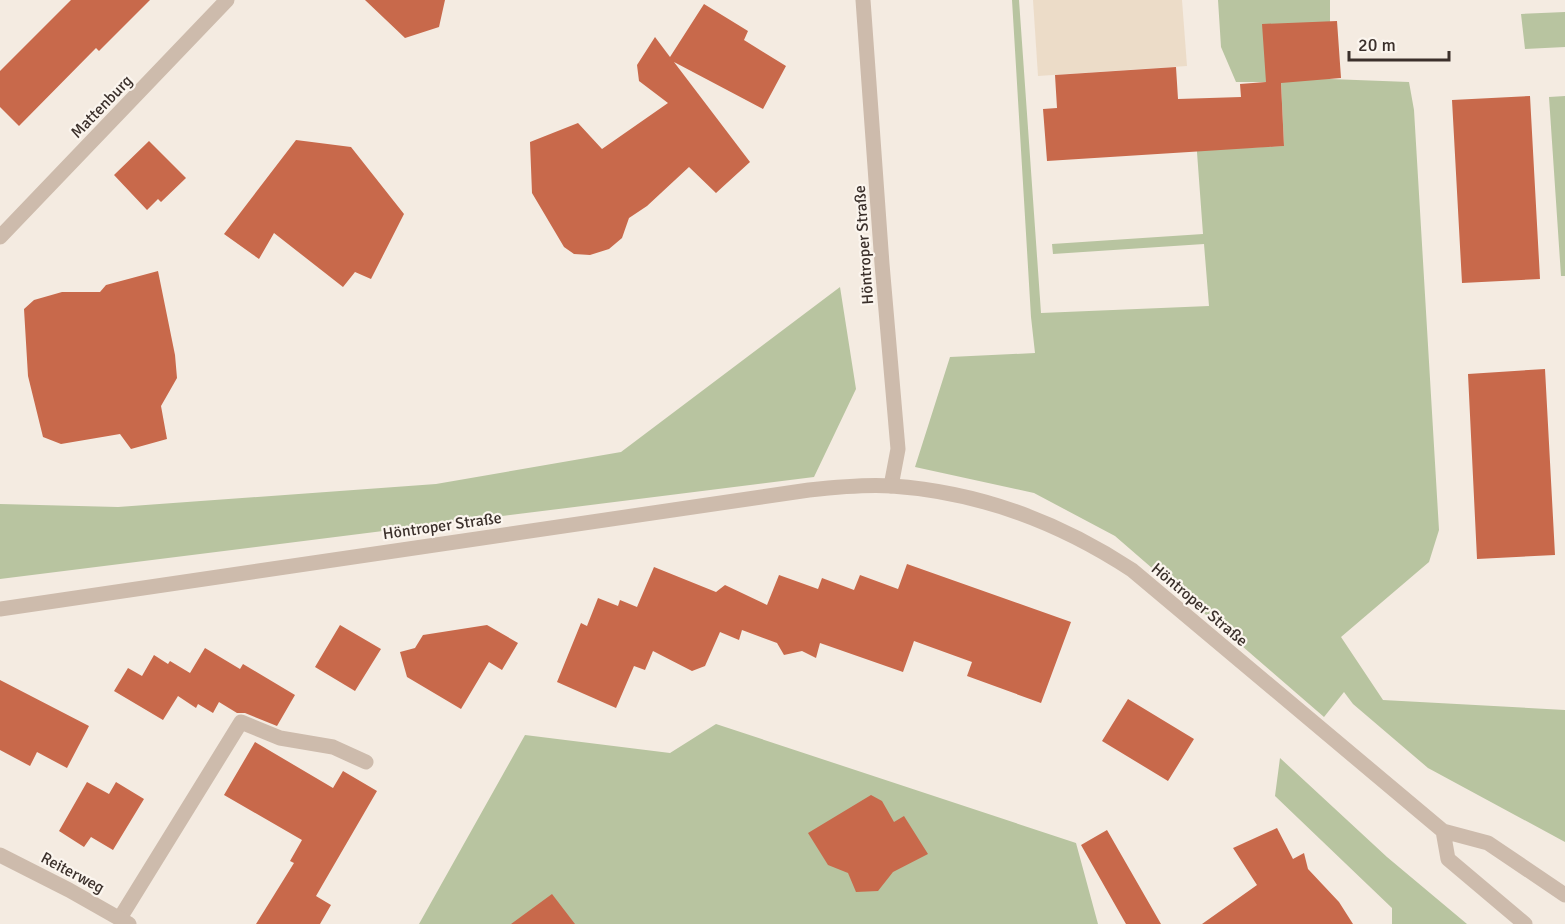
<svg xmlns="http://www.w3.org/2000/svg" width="1565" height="924" font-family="Signika,sans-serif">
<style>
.green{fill:#b8c4a0}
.plaza{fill:#ecdcc8}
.building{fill:#c8694b}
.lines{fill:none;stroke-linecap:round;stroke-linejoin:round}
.service{stroke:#cdbbac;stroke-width:15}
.minor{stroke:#cdbbac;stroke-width:15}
.tertiary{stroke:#cdbbac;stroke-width:15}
.labels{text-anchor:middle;stroke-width:4.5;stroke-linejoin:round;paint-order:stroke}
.street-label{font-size:16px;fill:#3b302b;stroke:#fbf5ee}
</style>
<rect width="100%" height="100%" fill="#f4ebe1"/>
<path class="green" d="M 1012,0 L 1019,0 L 1041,313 L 1209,306 L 1204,244 L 1053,254 L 1052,244 L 1203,234 L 1195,125 L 1244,148 L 1284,146 L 1281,82 L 1236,82 L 1221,47 L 1218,0 L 1330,0 L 1330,79 L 1409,82 L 1414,110 L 1439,530 L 1429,562 L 1341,637 L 1383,700 L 1565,710 L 1565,842 L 1428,768 L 1353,704 L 1344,692 L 1324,717 L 1115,536 L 1034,493 L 915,467 L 950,357 L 1035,353 L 1031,317 Z
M 1565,12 L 1565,47 L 1525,49 L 1521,14 Z
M 1565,96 L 1565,276 L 1561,276 L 1549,97 Z
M 840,287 L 856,389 L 814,477 L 0,579 L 0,504 L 118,507 L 436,484 L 621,452 Z
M 716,724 L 1076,843 L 1098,924 L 419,924 L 525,735 L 670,753 Z
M 1280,758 L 1387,857 L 1467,924 L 1392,924 L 1392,908 L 1275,796 Z"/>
<path class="plaza" d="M 1033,0 L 1182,0 L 1187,66 L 1038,76 Z"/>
<path class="building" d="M 71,0 L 150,0 L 99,51 L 96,48 L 19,126 L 0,107 L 0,71 Z
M 365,0 L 445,0 L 439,27 L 405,38 Z
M 704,4 L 748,31 L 744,40 L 786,66 L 763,109 L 674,62 L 750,162 L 716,193 L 689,167 L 647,206 L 629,218 L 622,238 L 609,249 L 590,255 L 574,254 L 564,247 L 532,193 L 530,142 L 578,123 L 602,149 L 668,103 L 639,81 L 637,65 L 655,37 L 670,57 Z
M 1337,21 L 1341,78 L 1281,83 L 1284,146 L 1047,161 L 1043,109 L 1057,108 L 1055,75 L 1176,67 L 1178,99 L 1241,97 L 1240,84 L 1266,82 L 1262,24 Z
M 1530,96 L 1540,279 L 1462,283 L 1452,100 Z
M 296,140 L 351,147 L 404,214 L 371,279 L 355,272 L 343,287 L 274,233 L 259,259 L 224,234 Z
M 149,141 L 186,178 L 161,202 L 158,199 L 147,210 L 114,175 Z
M 158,271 L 175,355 L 177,378 L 161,406 L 167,439 L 131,449 L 120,434 L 61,444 L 43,437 L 28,376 L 24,309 L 34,300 L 62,292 L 100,292 L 106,285 Z
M 1545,369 L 1555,555 L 1477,559 L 1468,374 Z
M 907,564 L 1071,622 L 1041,703 L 967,676 L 972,662 L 914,641 L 903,672 L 820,643 L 816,658 L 802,651 L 784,655 L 777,643 L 742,630 L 739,640 L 720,632 L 705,666 L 692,671 L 653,651 L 645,670 L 634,666 L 616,708 L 557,682 L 581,623 L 587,626 L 598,598 L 618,606 L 620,600 L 637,607 L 654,567 L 716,592 L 725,585 L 767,605 L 779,575 L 818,589 L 822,578 L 854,590 L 860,575 L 898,589 Z
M 340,625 L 381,649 L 355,691 L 315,667 Z
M 487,625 L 518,643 L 502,670 L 489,662 L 461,709 L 407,677 L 400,652 L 415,648 L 423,635 Z
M 205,648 L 240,669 L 243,664 L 295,695 L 277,726 L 245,713 L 237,713 L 219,702 L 213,713 L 198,704 L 196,708 L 178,696 L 163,720 L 114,691 L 128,668 L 142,676 L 154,655 L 168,664 L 170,661 L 190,673 Z
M 0,680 L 89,726 L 67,768 L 37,752 L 30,766 L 0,750 Z
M 1128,699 L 1194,739 L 1168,781 L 1102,741 Z
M 255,742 L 333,788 L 343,771 L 377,791 L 316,896 L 331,905 L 320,924 L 256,924 L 294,863 L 290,861 L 302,840 L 224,795 Z
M 87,782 L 109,794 L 116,782 L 144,799 L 113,850 L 91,837 L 84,847 L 59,831 Z
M 871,795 L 882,801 L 894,822 L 904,816 L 928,854 L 893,872 L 878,891 L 856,892 L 848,873 L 828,865 L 808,833 Z
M 1277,828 L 1293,859 L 1304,853 L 1308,869 L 1339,902 L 1353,924 L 1202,924 L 1257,885 L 1233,848 Z
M 1107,830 L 1161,924 L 1126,924 L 1081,845 Z
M 552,894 L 575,924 L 511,924 Z"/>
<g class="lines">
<path class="service" d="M 0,237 L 227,0
M 120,918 L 241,722 L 280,738 L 333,747 L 366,762"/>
<path class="minor" d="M 863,0 L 882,264 L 898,449 L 891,486
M 0,855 L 69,890 L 129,924"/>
<path class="tertiary" d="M 0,609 L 809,490 C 836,487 865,484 892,486 C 979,492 1059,522 1132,570 L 1443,831 L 1488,843 L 1565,895
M 1443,831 L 1448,859 L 1525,924"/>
</g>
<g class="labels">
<g class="street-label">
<text transform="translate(101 106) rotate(-46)" y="6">Mattenburg</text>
<text transform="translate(863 245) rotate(-94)" y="6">Höntroper Straße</text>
<text transform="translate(442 525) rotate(-8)" y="6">Höntroper Straße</text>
<text transform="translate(1200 604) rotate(40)" y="6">Höntroper Straße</text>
<text transform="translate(73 872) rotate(28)" y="6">Reiterweg</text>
</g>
</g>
<path d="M1349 51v9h100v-9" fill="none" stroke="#3b302b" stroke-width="3"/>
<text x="1358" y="51" font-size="18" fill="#3b302b" stroke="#fbf5ee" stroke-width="4.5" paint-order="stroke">20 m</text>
</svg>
